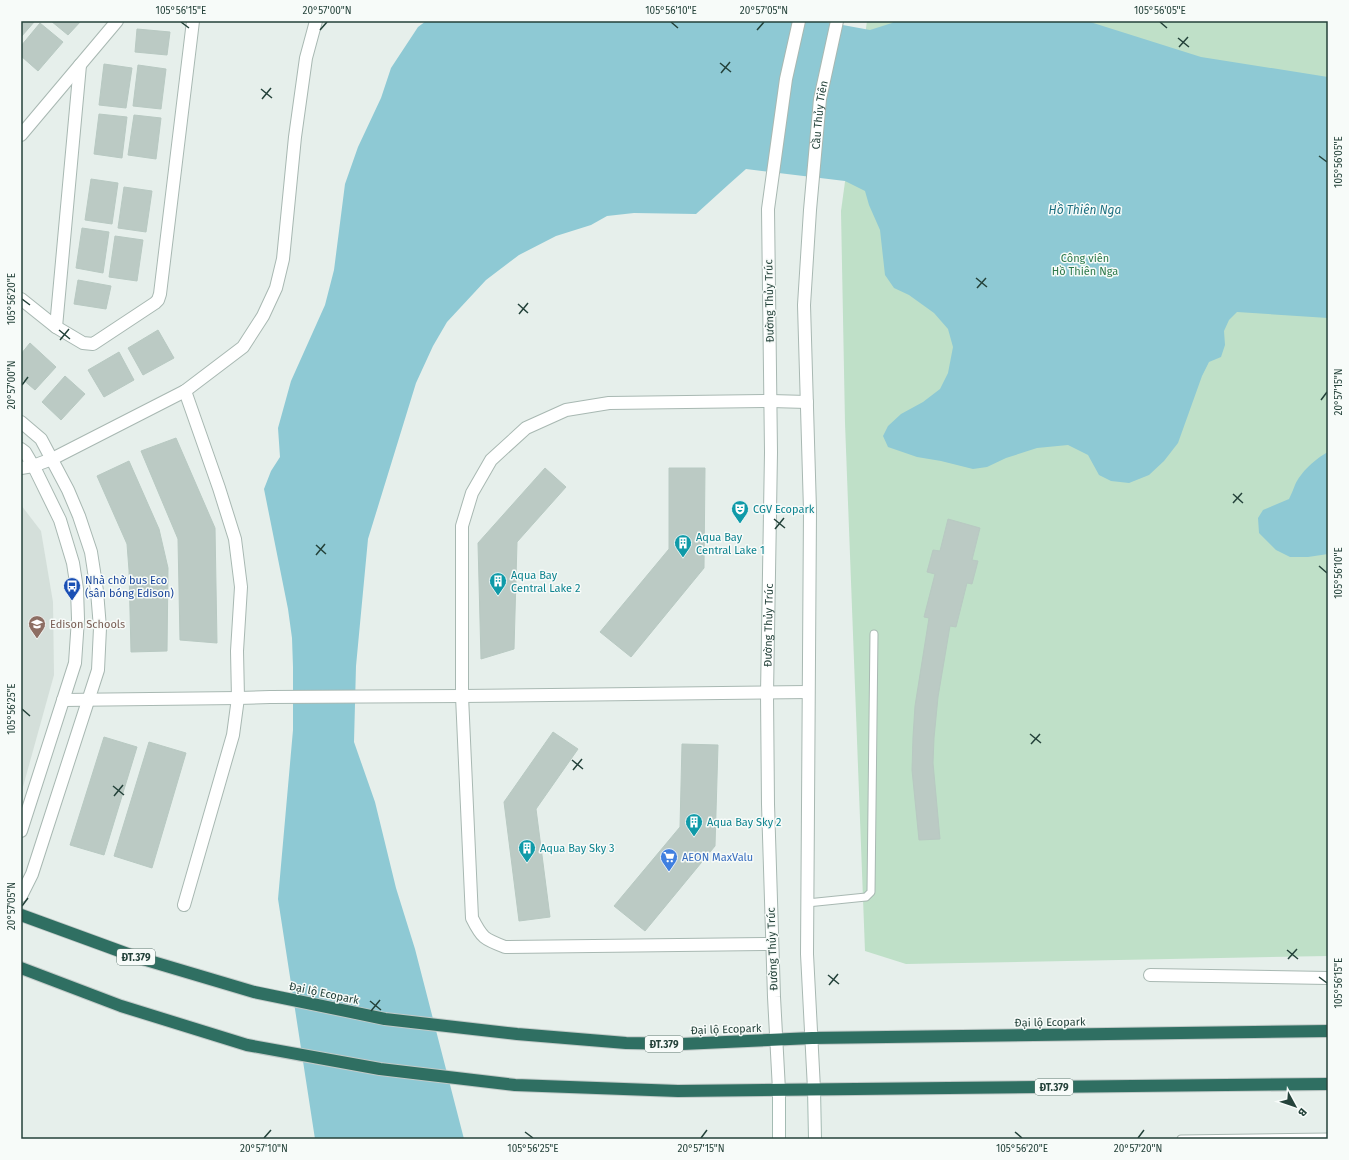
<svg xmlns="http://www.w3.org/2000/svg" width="1349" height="1160" font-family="'Fira Sans',sans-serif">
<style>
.built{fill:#d4dfda}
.green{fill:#bfe0c8}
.water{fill:#8ec9d4}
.building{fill:#bbcac4;stroke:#b8c9c2}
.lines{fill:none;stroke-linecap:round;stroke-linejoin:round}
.lane-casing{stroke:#a8b8b2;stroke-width:9}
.street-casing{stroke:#a8b8b2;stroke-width:14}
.secondary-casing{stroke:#a4bbb3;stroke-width:14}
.highway-casing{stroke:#c2cac8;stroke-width:14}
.lane{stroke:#fff;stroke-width:7}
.street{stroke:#fff;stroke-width:12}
.secondary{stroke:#fff;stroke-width:12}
.highway{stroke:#2f6f62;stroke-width:12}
.ticks{fill:none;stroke:#24423a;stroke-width:1.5}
.labels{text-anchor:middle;stroke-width:3;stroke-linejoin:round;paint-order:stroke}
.shield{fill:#f7fbf9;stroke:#637a73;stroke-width:1}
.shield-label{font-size:10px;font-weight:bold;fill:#24423a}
.street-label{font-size:11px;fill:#24423a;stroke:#f7fbf9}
.park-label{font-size:11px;fill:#2d7a4b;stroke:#f7fbf9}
.culture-label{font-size:11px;fill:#0d838f;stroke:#f7fbf9;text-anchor:start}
.transit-label{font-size:11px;fill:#164399;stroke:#f7fbf9;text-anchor:start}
.education-label{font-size:11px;fill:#785e54;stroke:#f7fbf9;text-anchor:start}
.shop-label{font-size:11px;fill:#366cbe;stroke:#f7fbf9;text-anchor:start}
.water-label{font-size:12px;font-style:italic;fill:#1c6f80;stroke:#f7fbf9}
.neatline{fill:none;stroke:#24423a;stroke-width:1.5}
.ticks-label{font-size:10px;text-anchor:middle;fill:#24423a}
</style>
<rect width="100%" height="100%" fill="#e6efeb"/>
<path class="built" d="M 21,505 L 41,531 L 53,602 L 54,675 L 21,794 Z"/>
<path class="green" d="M 867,21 L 1328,21 L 1328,956 L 906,964 L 865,951 L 845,423 L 841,211 Z"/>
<path class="water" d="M 426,21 L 821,21 L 870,30 L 892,23 L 894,21 L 1087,21 L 1201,57 L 1328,77 L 1328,318 L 1237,312 L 1229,320 L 1224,331 L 1225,345 L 1221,357 L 1209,362 L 1202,376 L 1178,443 L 1164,461 L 1149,475 L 1129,483 L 1111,481 L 1099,475 L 1088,455 L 1068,445 L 1037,448 L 1006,458 L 987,467 L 973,469 L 941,461 L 917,457 L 888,447 L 883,436 L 888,426 L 901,414 L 923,402 L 940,389 L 948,373 L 953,347 L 948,329 L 934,313 L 909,295 L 894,288 L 885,275 L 880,230 L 869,205 L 865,191 L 845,181 L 746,169 L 728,185 L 696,214 L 634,213 L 607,216 L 591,225 L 556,236 L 519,255 L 486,280 L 447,322 L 433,346 L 416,383 L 368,539 L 356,666 L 354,742 L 375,802 L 396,888 L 415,949 L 464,1139 L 315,1139 L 278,899 L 293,730 L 293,667 L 292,638 L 288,609 L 264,489 L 271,471 L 280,457 L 278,428 L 291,381 L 325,305 L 334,270 L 345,184 L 358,147 L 381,98 L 391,68 L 418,27 Z
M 1328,452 L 1328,554 L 1308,557 L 1290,557 L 1276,550 L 1259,533 L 1258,518 L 1263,510 L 1289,499 C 1291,495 1293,490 1295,485 C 1300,473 1316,458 1328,452 Z"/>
<path class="building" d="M 21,21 L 35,21 L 21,37 Z
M 51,21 L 81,21 L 68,35 Z
M 40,23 L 63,42 L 38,71 L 21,56 L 21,46 Z
M 137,29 L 170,32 L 167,55 L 135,52 Z
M 104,64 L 132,68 L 126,108 L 99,105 Z
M 138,65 L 166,69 L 161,109 L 133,106 Z
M 99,114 L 127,117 L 122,158 L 94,154 Z
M 134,115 L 161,118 L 156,159 L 128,155 Z
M 91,179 L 118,183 L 112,224 L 85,220 Z
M 124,187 L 152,191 L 146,232 L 118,228 Z
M 82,228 L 109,232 L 103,273 L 76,268 Z
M 115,236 L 143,240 L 137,281 L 109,277 Z
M 78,280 L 111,286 L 106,309 L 74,304 Z
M 158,330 L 174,358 L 143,375 L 128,348 Z
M 30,343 L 56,367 L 35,390 L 21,378 L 21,354 Z
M 119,352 L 134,380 L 104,397 L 88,370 Z
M 65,376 L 85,394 L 61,420 L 42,402 Z
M 176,438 L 215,528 L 217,643 L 180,640 L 178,539 L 141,451 Z
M 129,461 L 159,529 L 168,568 L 167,651 L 131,652 L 129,570 L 127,544 L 97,476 Z
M 545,468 L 566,487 L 517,542 L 514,649 L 481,659 L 478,543 Z
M 669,468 L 705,468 L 704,568 L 631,657 L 600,632 L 669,549 Z
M 948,519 L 980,528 L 972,560 L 978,561 L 972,584 L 967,583 L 956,627 L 950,626 L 938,697 L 934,738 L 933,763 L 940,839 L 919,840 L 912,770 L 913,737 L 915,706 L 929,618 L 924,617 L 935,574 L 927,572 L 933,550 L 940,551 Z
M 553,732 L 578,749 L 536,809 L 550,917 L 519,921 L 504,802 Z
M 104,737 L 137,747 L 104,855 L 70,845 Z
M 149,742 L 186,753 L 152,868 L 114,856 Z
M 682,744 L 718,745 L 715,846 L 645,931 L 614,906 L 680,827 Z"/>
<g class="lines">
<g class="lane-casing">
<path id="lane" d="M 807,903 L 866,897 L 871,892 L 874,634
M 1181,1139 L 1328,1137"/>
</g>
<g class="street-casing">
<g id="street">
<path d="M 21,135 L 117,21"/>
<path d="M 21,299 L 56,327 L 83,343 L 93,344 L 155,303 L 158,300 L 160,294 L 193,21"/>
<path d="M 56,327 L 80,65"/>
<path d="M 21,422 L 41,439 L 68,490 L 79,516 L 91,552 L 97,591 L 100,628 L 98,670 L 32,874 L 21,896"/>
<path d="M 21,449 L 25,452 L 35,469 L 60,520 L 73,563 L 77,589 L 78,619 L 75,663 L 21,831"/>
<path d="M 21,468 L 33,466 L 52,459 L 185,391 L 243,347 L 263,316 L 276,288 L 283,259 L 295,137 L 306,58 L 316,21"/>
<path d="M 63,700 L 238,698 L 270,697 L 462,696 L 808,692"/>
<path d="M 184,905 L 233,735 L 238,698 L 237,651 L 241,587 L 235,539 L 219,488 L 185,391"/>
<path d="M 772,944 L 505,947 C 484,939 482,938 472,918 L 462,696 L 462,526 L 472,493 L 491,460 L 526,428 L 566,410 L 609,403 L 771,401 L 807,402"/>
<path d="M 1150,975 L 1328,978"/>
<path id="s1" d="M 814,1089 L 807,954 L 810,510 L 804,305 L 810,210 L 820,99 L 837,21"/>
<path id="s2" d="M 779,1090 L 774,997 L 768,804 L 767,694 L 771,452 L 768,209 L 786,79 L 799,21"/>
</g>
</g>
<g class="secondary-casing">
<path id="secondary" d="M 814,1089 L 815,1139
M 779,1139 L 779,1090"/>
</g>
<g class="highway-casing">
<path id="highway" d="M 21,915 L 136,957 L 254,992 L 385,1019 L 517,1034 L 626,1043 L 682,1044 L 812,1038 L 1328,1031
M 21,968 L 121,1006 L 247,1045 L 380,1069 L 515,1085 L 678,1091 L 1328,1084"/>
</g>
<use href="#lane" class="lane"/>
<use href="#street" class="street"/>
<use href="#secondary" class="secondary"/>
<use href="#highway" class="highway"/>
</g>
<path class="ticks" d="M 181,22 L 189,28M 671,22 L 678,28M 1160,22 L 1167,28M 320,30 L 327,22M 757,30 L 764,22M 1178,38 L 1189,47M 1179,47 L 1188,37M 720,63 L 731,72M 721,73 L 730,62M 261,89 L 272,98M 262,99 L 271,88M 1319,156 L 1327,162M 976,278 L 987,287M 977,288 L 986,278M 22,299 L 30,305M 518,304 L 528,313M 519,314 L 528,303M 59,330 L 70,339M 60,340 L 69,329M 22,385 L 28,377M 1321,400 L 1327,392M 1233,494 L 1243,503M 1233,503 L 1242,493M 774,519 L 785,528M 775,529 L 784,518M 316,545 L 326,554M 316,555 L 325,544M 1319,566 L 1327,573M 22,709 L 30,716M 1030,734 L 1041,743M 1031,744 L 1040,734M 572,760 L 583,769M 573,770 L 582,759M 113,786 L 124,795M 114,796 L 123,785M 22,906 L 28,898M 1287,950 L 1298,959M 1288,959 L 1297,949M 828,975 L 839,984M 1319,977 L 1327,983M 829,985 L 838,974M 370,1001 L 381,1010M 371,1011 L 380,1000M 525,1132 L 533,1138M 1015,1132 L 1022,1138M 264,1138 L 271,1130M 701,1138 L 707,1130M 1138,1138 L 1144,1130"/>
<defs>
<g id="theatre-pin" transform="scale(0.9)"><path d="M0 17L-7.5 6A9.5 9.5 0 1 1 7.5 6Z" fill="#0f9aa8" stroke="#f7fbf9"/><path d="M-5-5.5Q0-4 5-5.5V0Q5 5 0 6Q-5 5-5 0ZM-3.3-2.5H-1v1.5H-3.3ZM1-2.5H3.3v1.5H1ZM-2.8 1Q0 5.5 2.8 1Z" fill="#fff"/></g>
<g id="building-pin" transform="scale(0.9)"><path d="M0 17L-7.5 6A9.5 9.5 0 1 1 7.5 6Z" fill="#0f9aa8" stroke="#f7fbf9"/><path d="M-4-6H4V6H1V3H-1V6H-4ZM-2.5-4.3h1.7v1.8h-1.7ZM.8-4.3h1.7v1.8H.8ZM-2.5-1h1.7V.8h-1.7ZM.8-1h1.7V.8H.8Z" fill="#fff"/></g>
<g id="bus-pin" transform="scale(0.9)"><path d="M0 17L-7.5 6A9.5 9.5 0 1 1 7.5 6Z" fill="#1a4fb4" stroke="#f7fbf9"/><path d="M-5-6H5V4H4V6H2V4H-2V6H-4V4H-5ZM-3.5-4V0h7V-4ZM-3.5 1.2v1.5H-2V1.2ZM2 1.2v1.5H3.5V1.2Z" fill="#fff"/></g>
<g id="school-pin" transform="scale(0.9)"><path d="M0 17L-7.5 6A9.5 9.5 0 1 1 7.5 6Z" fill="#8d6e63" stroke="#f7fbf9"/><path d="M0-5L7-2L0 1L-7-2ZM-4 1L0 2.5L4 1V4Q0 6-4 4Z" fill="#fff"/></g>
<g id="supermarket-pin" transform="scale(0.9)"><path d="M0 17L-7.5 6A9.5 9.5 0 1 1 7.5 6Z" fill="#3f7fe0" stroke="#f7fbf9"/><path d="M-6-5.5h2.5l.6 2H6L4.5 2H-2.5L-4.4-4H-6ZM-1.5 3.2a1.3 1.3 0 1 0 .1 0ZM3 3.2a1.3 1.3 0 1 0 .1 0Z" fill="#fff"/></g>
</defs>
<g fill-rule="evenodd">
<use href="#theatre-pin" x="740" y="509"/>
<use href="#building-pin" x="683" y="543"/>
<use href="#building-pin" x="498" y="581"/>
<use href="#bus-pin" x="72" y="586"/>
<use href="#school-pin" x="37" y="624"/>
<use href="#building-pin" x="694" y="822"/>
<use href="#building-pin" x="527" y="848"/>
<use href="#supermarket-pin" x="669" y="857"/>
</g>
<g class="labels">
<g class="shield">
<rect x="117" y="949" width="38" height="16" rx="3"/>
<rect x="645" y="1036" width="38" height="16" rx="3"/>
<rect x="1035" y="1079" width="38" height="16" rx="3"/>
</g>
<g class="shield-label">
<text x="136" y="961">ĐT.379</text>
<text x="664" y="1048">ĐT.379</text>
<text x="1054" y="1091">ĐT.379</text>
</g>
<g class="street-label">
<text dy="4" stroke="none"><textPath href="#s1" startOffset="975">Cầu Thủy Tiên</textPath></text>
<text transform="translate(769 301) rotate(-91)" y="4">Đường Thủy Trúc</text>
<text dy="4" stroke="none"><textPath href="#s2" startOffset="465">Đường Thủy Trúc</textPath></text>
<text transform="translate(772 949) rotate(-92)" y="4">Đường Thủy Trúc</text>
<text transform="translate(324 993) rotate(12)" y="4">Đại lộ Ecopark</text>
<text transform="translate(1050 1022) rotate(-1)" y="4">Đại lộ Ecopark</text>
<text transform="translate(726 1029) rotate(-2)" y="4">Đại lộ Ecopark</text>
</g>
<g class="park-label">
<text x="1085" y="262">Công viên<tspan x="1085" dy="13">Hồ Thiên Nga</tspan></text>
</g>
<g class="culture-label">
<text x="753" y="513">CGV Ecopark</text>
<text x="696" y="541">Aqua Bay<tspan x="696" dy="13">Central Lake 1</tspan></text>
<text x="511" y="579">Aqua Bay<tspan x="511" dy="13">Central Lake 2</tspan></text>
<text x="707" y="826">Aqua Bay Sky 2</text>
<text x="540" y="852">Aqua Bay Sky 3</text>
</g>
<g class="transit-label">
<text x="85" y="584">Nhà chờ bus Eco<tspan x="85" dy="13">(sân bóng Edison)</tspan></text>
</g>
<g class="education-label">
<text x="50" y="628">Edison Schools</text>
</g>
<g class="shop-label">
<text x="682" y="861">AEON MaxValu</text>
</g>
<g class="water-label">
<text x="1085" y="214">Hồ Thiên Nga</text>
</g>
</g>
<rect width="1349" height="1160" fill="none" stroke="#f7fbf9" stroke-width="44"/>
<g transform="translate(1295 1106) rotate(130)" stroke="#f7fbf9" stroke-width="3" paint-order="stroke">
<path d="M0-3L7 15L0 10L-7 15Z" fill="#24423a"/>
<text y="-6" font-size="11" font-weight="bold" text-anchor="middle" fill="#24423a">B</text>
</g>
<rect x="22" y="22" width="1305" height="1116" class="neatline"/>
<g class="ticks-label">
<text x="181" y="14">105°56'15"E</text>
<text x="327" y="14">20°57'00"N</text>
<text x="671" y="14">105°56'10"E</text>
<text x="764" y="14">20°57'05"N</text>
<text x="1160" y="14">105°56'05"E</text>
<text transform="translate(1338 162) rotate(-90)" y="4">105°56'05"E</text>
<text transform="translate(11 299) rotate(-90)" y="4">105°56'20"E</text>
<text transform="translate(11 385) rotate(-90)" y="4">20°57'00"N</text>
<text transform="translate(1338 392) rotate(-90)" y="4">20°57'15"N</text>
<text transform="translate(1338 573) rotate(-90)" y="4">105°56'10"E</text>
<text transform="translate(11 709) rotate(-90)" y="4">105°56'25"E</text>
<text transform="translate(11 906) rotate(-90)" y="4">20°57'05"N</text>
<text transform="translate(1338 983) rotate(-90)" y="4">105°56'15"E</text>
<text x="264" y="1152">20°57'10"N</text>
<text x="533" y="1152">105°56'25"E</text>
<text x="701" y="1152">20°57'15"N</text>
<text x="1022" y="1152">105°56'20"E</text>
<text x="1138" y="1152">20°57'20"N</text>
</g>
</svg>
